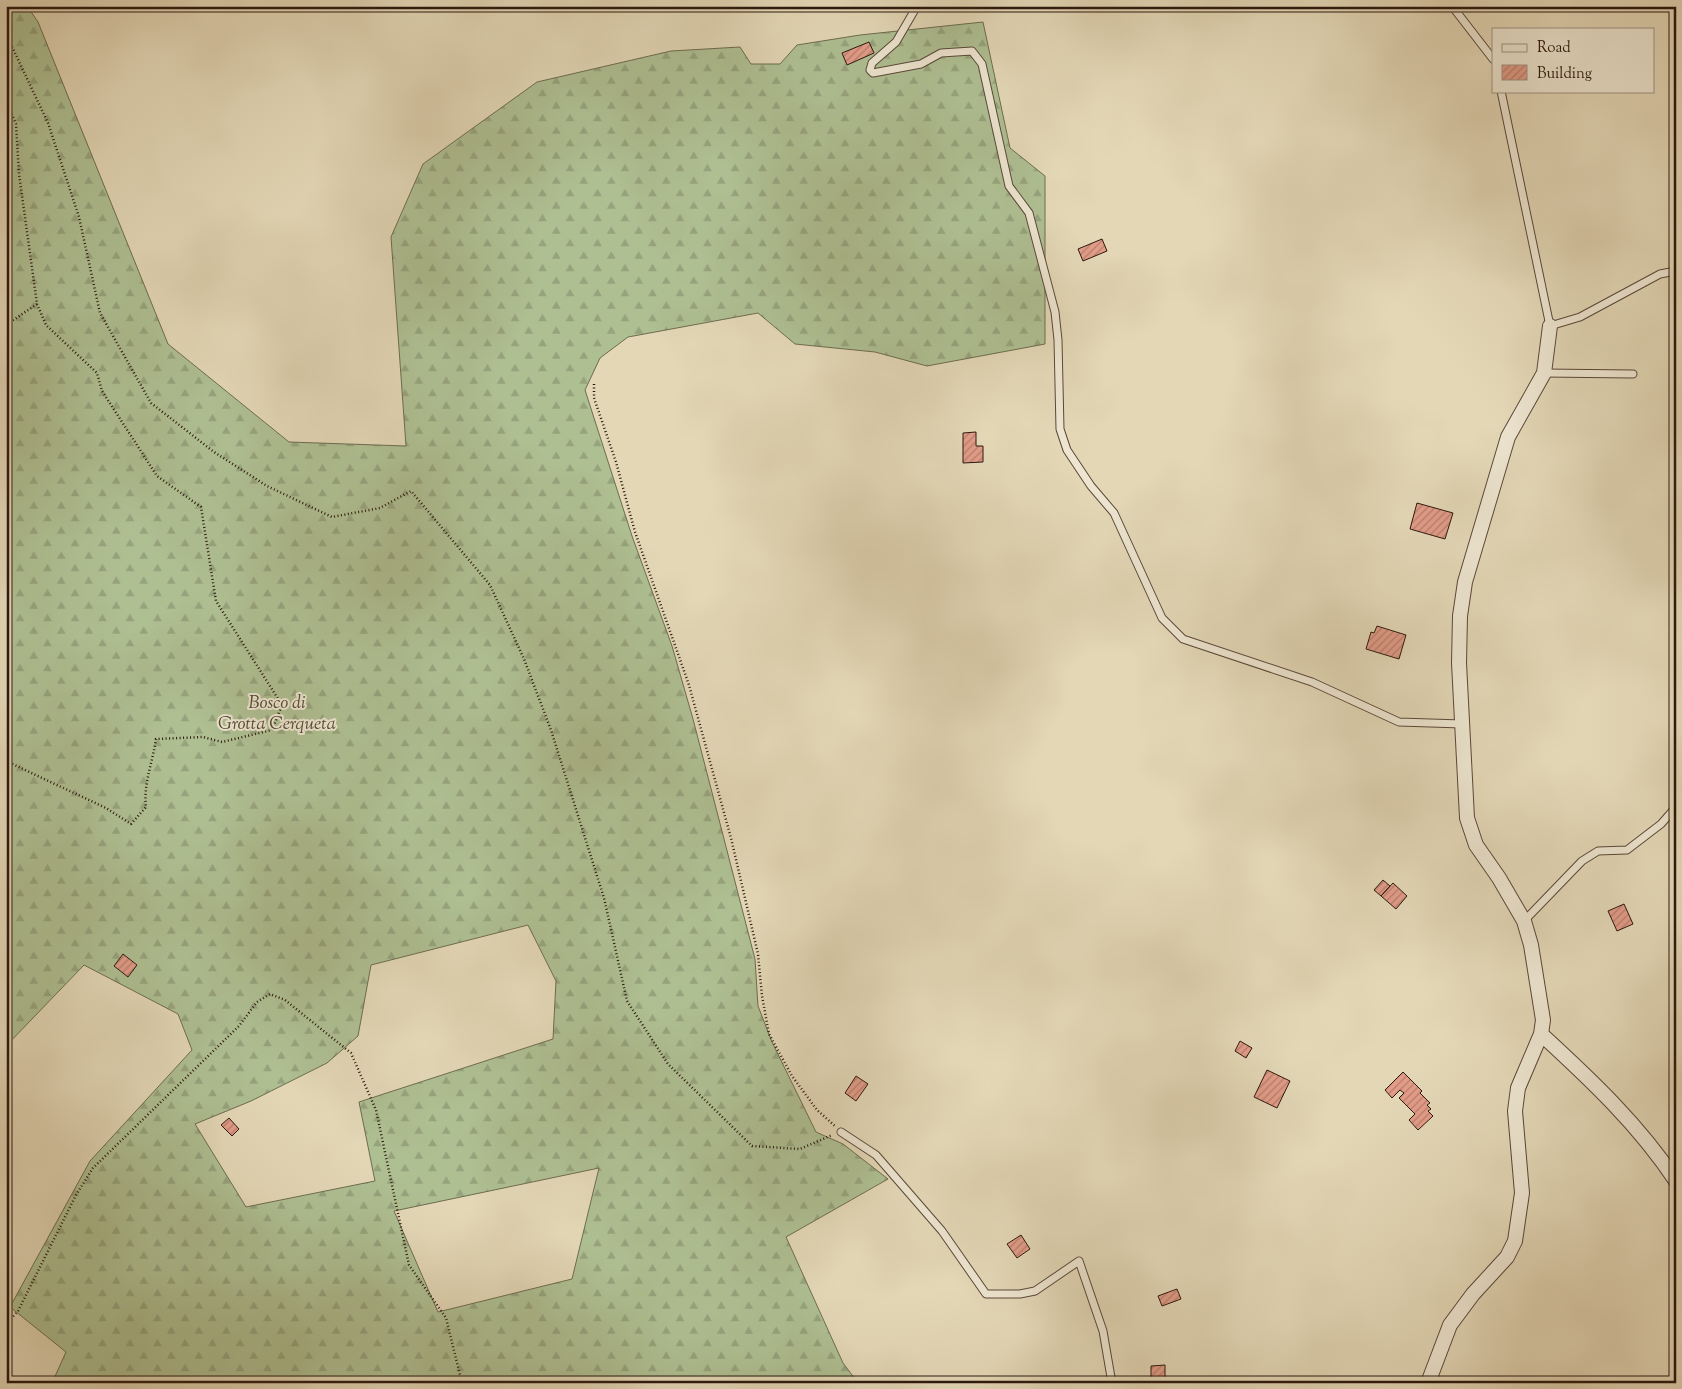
<svg xmlns="http://www.w3.org/2000/svg" width="1682" height="1389" font-family="'Sorts Mill Goudy',serif">
<style>
.forest{fill:url(#forest-firs);stroke:#6d6c50;fill-rule:evenodd}
.building{fill:url(#building-hatch);stroke:#2c180f}
.lines{fill:none;stroke-linecap:round;stroke-linejoin:round}
.lane-casing{stroke:#5a4839;stroke-width:9}
.street-casing{stroke:#5a4839;stroke-width:16}
.path{stroke:#2c180f;stroke-width:2.5;stroke-dasharray:1 2.5;stroke-linecap:butt}
.lane{stroke:#ede5d0;stroke-width:7}
.street{stroke:#ede5d0;stroke-width:14}
.labels{text-anchor:middle;stroke-width:4;stroke-linejoin:round;paint-order:stroke}
.park-label{font-size:18px;font-style:italic;fill:#534a36;stroke:#ede5d0}
</style>
<defs>
<pattern id="forest-firs" width="22" height="20" patternUnits="userSpaceOnUse" patternTransform="scale(1.25)"><rect width="22" height="20" fill="#aebf92"/><path d="M5 1l3.5 6h-7zM16 11l3.5 6h-7z" fill="#96a37d"/></pattern>
<pattern id="building-hatch" width="6" height="6" patternUnits="userSpaceOnUse" patternTransform="scale(1.25)"><rect width="6" height="6" fill="#e29c88"/><path d="M-1 1l2-2M0 6l6-6M5 7l2-2" fill="none" stroke="#b77e6e"/></pattern>
</defs>
<rect width="100%" height="100%" fill="#e3d7b6"/>
<filter id="stains"><feTurbulence type="fractalNoise" baseFrequency=".004" numOctaves="4"/><feColorMatrix values="0 0 0 0 .2 0 0 0 0 .09 0 0 0 0 .02 0 0 0 .5 -.17"/></filter>
<radialGradient id="worn" r=".72"><stop offset=".6" stop-color="#630" stop-opacity="0"/><stop offset="1" stop-color="#630" stop-opacity=".3"/></radialGradient>
<path class="forest" d="M 6,6 L 27,6 L 38,22 L 168,344 L 289,442 L 406,446 L 391,237 L 423,164 L 537,82 L 671,51 L 740,47 L 751,64 L 780,64 L 797,45 L 860,35 L 983,22 L 1010,148 L 1045,176 L 1045,344 L 927,366 L 875,352 L 795,344 L 758,313 L 628,337 L 600,358 L 585,390 L 632,536 L 672,646 L 693,719 L 755,959 L 758,1006 L 772,1042 L 816,1132 L 843,1144 L 888,1179 L 786,1237 L 843,1363 L 858,1383 L 52,1383 L 66,1352 L 10,1307 L 90,1161 L 192,1050 L 178,1014 L 84,965 L 6,1046 ZM 528,925 L 556,981 L 553,1039 L 359,1102 L 375,1181 L 246,1207 L 195,1124 L 251,1101 L 327,1063 L 358,1036 L 371,965 ZM 599,1168 L 572,1279 L 438,1312 L 394,1211 Z"/>
<path class="building" d="M 1232,6 L 1251,6 L 1233,12 Z
M 869,42 L 874,53 L 847,65 L 842,53 Z
M 1102,239 L 1107,251 L 1083,261 L 1078,249 Z
M 976,432 L 976,446 L 983,446 L 983,462 L 963,463 L 963,433 Z
M 1417,503 L 1453,513 L 1445,539 L 1410,529 Z
M 1377,626 L 1406,635 L 1399,659 L 1366,649 L 1371,632 L 1374,633 Z
M 1383,880 L 1390,886 L 1381,896 L 1374,890 Z
M 1393,883 L 1407,896 L 1396,909 L 1381,896 Z
M 1624,904 L 1633,924 L 1617,931 L 1608,911 Z
M 123,954 L 137,965 L 128,977 L 114,966 Z
M 1240,1041 L 1252,1048 L 1246,1058 L 1235,1051 Z
M 1267,1070 L 1290,1081 L 1277,1108 L 1254,1097 Z
M 1403,1072 L 1422,1091 L 1420,1093 L 1430,1103 L 1427,1105 L 1431,1109 L 1428,1111 L 1433,1116 L 1418,1130 L 1409,1120 L 1415,1114 L 1399,1098 L 1404,1093 L 1400,1090 L 1392,1098 L 1385,1090 Z
M 856,1076 L 868,1084 L 856,1101 L 845,1093 Z
M 229,1118 L 239,1129 L 232,1136 L 221,1125 Z
M 1021,1235 L 1030,1249 L 1017,1258 L 1007,1244 Z
M 1177,1289 L 1181,1299 L 1162,1306 L 1158,1296 Z
M 1165,1365 L 1165,1383 L 1151,1383 L 1151,1366 Z"/>
<g class="lines">
<g class="lane-casing">
<path id="lane" d="M 917,6 L 896,42 L 872,63 L 870,70 L 873,73 L 921,64 L 941,53 L 972,51 L 982,64 L 1009,186 L 1029,213 L 1055,312 L 1058,340 L 1060,429 L 1067,450 L 1091,486 L 1114,513 L 1162,618 L 1183,639 L 1312,682 L 1399,722 L 1462,724
M 1452,6 L 1493,59
M 1501,91 L 1550,326 L 1580,317 L 1660,274 L 1676,271
M 1544,373 L 1633,374
M 1524,921 L 1582,861 L 1598,851 L 1627,850 L 1661,824 L 1676,807
M 841,1132 L 876,1155 L 942,1231 L 986,1294 L 1020,1294 L 1035,1291 L 1079,1261 L 1103,1331 L 1112,1383"/>
</g>
<g class="street-casing">
<path id="street" d="M 1541,1034 C 1590,1079 1639,1125 1676,1181
M 1428,1383 L 1450,1325 L 1473,1294 L 1507,1257 L 1515,1241 L 1522,1193 L 1515,1111 L 1518,1088 L 1541,1034 L 1543,1020 L 1531,945 L 1524,921 L 1499,878 L 1476,845 L 1467,818 L 1459,663 L 1460,616 L 1465,582 L 1508,437 L 1544,373 L 1550,326"/>
</g>
<path class="path" d="M 6,34 L 48,123 L 79,217 L 100,313 L 151,403 L 214,452 L 267,486 L 332,517 L 380,508 L 411,491 L 490,585 L 524,659 L 551,730 L 604,898 L 627,1001 L 668,1064 L 752,1146 L 800,1149 L 832,1135
M 6,101 L 16,124 L 19,174 L 37,304 L 6,325
M 594,384 L 594,398 L 616,462 L 635,532 L 689,685 L 731,838 L 758,954 L 762,996 L 769,1034 L 792,1076 L 817,1110 L 835,1126
M 6,761 L 106,808 L 131,824 L 146,807 C 143,785 153,761 156,739 L 203,737 L 222,742 L 272,730 L 282,705 L 216,601 L 201,507 L 157,476 L 102,391 L 97,373 L 46,325 L 37,304
M 6,1324 L 18,1311 L 76,1195 L 93,1168 L 239,1026 L 257,1002 L 270,994 L 285,1000 L 351,1053 L 376,1110 L 409,1265 L 446,1318 L 462,1383"/>
<use href="#lane" class="lane"/>
<use href="#street" class="street"/>
</g>
<g class="labels">
<g class="park-label">
<text x="277" y="708">Bosco di<tspan x="277" dy="21">Grotta Cerqueta</tspan></text>
</g>
</g>
<rect width="1682" height="1389" fill="none" stroke="#e3d7b6" stroke-width="25"/>
<rect x="8" y="8" width="1667" height="1374" fill="none" stroke="#2c180f" stroke-width="2.5"/>
<rect x="12" y="12" width="1657" height="1364" fill="none" stroke="#2c180f"/>
<rect x="1492" y="28" width="162" height="65" fill="#ede5d0" stroke="#a09383"/>
<rect x="1502" y="44" width="25" height="8" fill="#ede5d0" stroke="#a09383"/>
<text x="1537" y="52" font-size="15" fill="#2c180f">Road</text>
<rect x="1502" y="65" width="25" height="15" fill="url(#building-hatch)" stroke="#a09383"/>
<text x="1537" y="78" font-size="15" fill="#2c180f">Building</text>
<rect width="100%" height="100%" filter="url(#stains)"/>
<rect width="100%" height="100%" fill="url(#worn)"/>
</svg>
